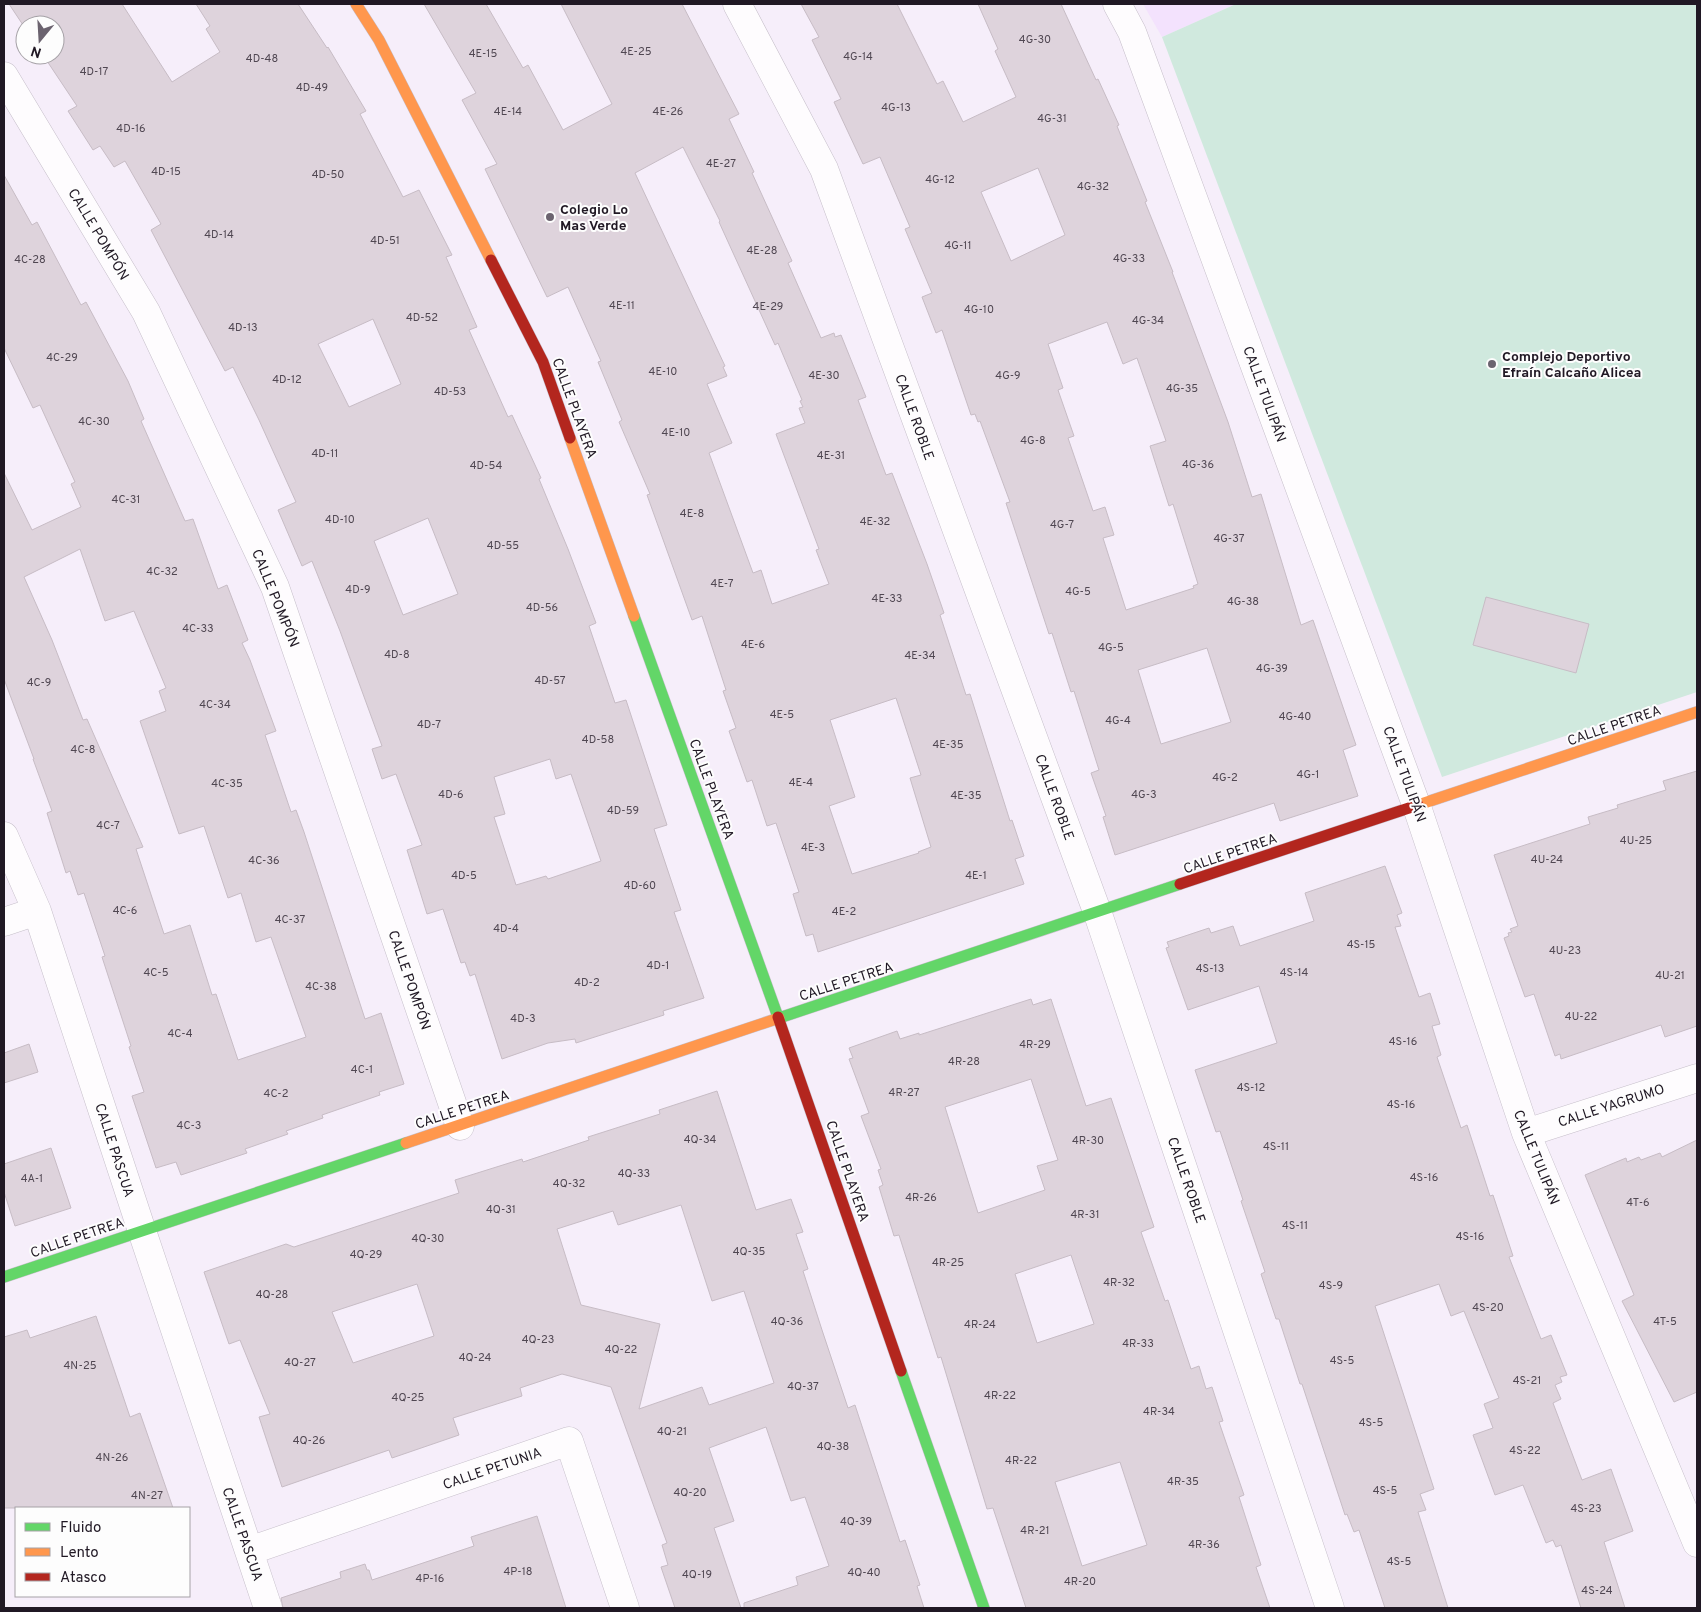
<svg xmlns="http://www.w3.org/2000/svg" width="1701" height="1612" font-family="Overpass,sans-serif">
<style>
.built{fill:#f3e2fd}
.green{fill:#d0e9de}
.building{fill:#ded3dc;stroke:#c7bcc5;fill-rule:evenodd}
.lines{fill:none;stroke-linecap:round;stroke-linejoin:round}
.street-casing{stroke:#c6bfca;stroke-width:29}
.fast-casing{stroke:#c6bfca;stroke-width:12}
.slow-casing{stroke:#c6bfca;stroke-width:12}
.jam-casing{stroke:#c6bfca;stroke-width:12}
.street{stroke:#fefcfe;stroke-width:28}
.fast{stroke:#63d668;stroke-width:11}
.slow{stroke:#ff974d;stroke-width:11}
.jam{stroke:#b3261e;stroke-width:11}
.poi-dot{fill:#6b636f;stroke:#fdfdfd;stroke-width:2}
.labels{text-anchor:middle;stroke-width:4;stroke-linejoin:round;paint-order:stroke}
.number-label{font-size:11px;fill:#504752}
.poi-label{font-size:14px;font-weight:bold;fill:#201824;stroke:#fdfdfd;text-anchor:start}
.street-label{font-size:14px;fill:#201824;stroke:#fdfdfd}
</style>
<rect width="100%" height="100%" fill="#f6eefa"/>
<path class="built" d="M 1143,4 L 1236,4 L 1162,37 Z"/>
<path class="green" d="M 1236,4 L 1697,4 L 1697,692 L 1442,777 L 1162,37 Z"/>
<path class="building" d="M 9,4 L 122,4 L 172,82 L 220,52 L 206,29 L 210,26 L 196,4 L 298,4 L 327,48 L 328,47 L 366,111 L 360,114 L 403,197 L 419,190 L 452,255 L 446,257 L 477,327 L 469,330 L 508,417 L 512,415 L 541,478 L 539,479 L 568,549 L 596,623 L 589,626 L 615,703 L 626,700 L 667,825 L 654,829 L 681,910 L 674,912 L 704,998 L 663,1011 L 664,1015 L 576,1043 L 575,1039 L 548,1043 L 502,1059 L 475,974 L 470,976 L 465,962 L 461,963 L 443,909 L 427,914 L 407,850 L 422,845 L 396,774 L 382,779 L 372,749 L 382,746 L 340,631 L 312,561 L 302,566 L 278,510 L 296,502 L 259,420 L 233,367 L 225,371 L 151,230 L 161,224 L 125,161 L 114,167 L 100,146 L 93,150 L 68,111 L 77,106 L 43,55 L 55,55 L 55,25 L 25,25 L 25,28 ZM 373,319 L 401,384 L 349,407 L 318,344 ZM 428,518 L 458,594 L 403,615 L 374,541 ZM 550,759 L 556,779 L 571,774 L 601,861 L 548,879 L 546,876 L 516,885 L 494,817 L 505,814 L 494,777 Z
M 424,4 L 486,4 L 523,68 L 528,65 L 563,130 L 612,104 L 561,4 L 682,4 L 739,114 L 729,119 L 754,172 L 752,173 L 792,261 L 788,263 L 821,338 L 834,333 L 835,337 L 841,335 L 866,397 L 858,400 L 886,475 L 892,473 L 927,564 L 944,613 L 940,615 L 966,695 L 970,694 L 1010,821 L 1012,820 L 1024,856 L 1015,859 L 1024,884 L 818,952 L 813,934 L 806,936 L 793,894 L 799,892 L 776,823 L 767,826 L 752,780 L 747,782 L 729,731 L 736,728 L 723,691 L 726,690 L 702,616 L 692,620 L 647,495 L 650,494 L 619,422 L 622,420 L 598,362 L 601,361 L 568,287 L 547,297 L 485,169 L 497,164 L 462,100 L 476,93 ZM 683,147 L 720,221 L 719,222 L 775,345 L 778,343 L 802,400 L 800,401 L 803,407 L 799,408 L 805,423 L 776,434 L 819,549 L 816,550 L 829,584 L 772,604 L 761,570 L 753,573 L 709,453 L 732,443 L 707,384 L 727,376 L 723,367 L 725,366 L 635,173 ZM 896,698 L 921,775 L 910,778 L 931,847 L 918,852 L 919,853 L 852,874 L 829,806 L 855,797 L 830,720 Z
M 801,4 L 897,4 L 937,84 L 943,81 L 963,122 L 1016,97 L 995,51 L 998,49 L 978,4 L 1061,4 L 1096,80 L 1098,79 L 1119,125 L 1117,126 L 1147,201 L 1145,202 L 1173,272 L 1172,272 L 1228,422 L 1252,497 L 1261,494 L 1301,625 L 1313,620 L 1356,745 L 1343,750 L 1358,796 L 1280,821 L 1274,803 L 1115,855 L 1103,817 L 1106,816 L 1091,773 L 1099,770 L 1074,691 L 1071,692 L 1052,633 L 1049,634 L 1006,503 L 1010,502 L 980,421 L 978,422 L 975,414 L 971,415 L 942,330 L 936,333 L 922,297 L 932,293 L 905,229 L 910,227 L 880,157 L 863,164 L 834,102 L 841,99 L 812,40 L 819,37 ZM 1038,168 L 1065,235 L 1011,261 L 981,192 ZM 1107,322 L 1123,364 L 1137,358 L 1166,441 L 1150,446 L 1169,506 L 1173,504 L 1198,584 L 1193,586 L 1194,588 L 1126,610 L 1103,538 L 1114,535 L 1105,507 L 1093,511 L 1068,438 L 1074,436 L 1058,390 L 1063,388 L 1048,344 ZM 1207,648 L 1231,722 L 1161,744 L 1138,670 Z
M 4,175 L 32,225 L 37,222 L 81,305 L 86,302 L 128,381 L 144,419 L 141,421 L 185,521 L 193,519 L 218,589 L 227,585 L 248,640 L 242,643 L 250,660 L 276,731 L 265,735 L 291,812 L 296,810 L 304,832 L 365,1019 L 381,1013 L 404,1084 L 379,1092 L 380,1095 L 322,1115 L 323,1118 L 286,1131 L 288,1134 L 245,1149 L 247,1153 L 181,1175 L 176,1162 L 156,1168 L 132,1096 L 144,1092 L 129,1047 L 131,1046 L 102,957 L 105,956 L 84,893 L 78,895 L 70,871 L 66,873 L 47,813 L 52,811 L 33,759 L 34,759 L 4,679 L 4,473 L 32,530 L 81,507 L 71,484 L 75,482 L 40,405 L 33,408 L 4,348 ZM 80,549 L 105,621 L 134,611 L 166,688 L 159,691 L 166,711 L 140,721 L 179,834 L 204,826 L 228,898 L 241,893 L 256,942 L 271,937 L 306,1037 L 238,1060 L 216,994 L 212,995 L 190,925 L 164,934 L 136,849 L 143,847 L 87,719 L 83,720 L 52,640 L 24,577 Z
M 1486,597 L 1589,624 L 1576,673 L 1473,645 Z
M 1697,771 L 1697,1026 L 1665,1037 L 1661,1025 L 1561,1059 L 1560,1054 L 1555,1056 L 1534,994 L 1525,997 L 1504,938 L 1509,936 L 1508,933 L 1512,932 L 1510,929 L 1518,926 L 1494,855 L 1590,824 L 1588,817 L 1618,808 L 1617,805 L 1666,790 L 1663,781 Z
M 1385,866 L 1402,913 L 1397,915 L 1401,926 L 1395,927 L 1419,997 L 1430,993 L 1440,1024 L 1432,1026 L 1441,1055 L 1437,1057 L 1461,1128 L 1467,1125 L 1490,1196 L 1493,1195 L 1513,1256 L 1509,1257 L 1541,1339 L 1551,1335 L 1567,1375 L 1560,1377 L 1562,1382 L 1555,1385 L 1561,1399 L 1553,1403 L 1582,1480 L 1611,1469 L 1633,1531 L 1604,1542 L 1625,1608 L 1581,1608 L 1561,1545 L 1556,1547 L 1553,1540 L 1546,1543 L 1523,1485 L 1495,1495 L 1473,1435 L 1493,1428 L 1484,1404 L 1499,1398 L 1464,1311 L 1451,1316 L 1439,1284 L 1375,1306 L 1434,1489 L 1420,1494 L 1426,1510 L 1418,1512 L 1448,1608 L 1385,1608 L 1359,1530 L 1354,1532 L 1347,1514 L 1345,1515 L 1302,1384 L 1300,1384 L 1279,1319 L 1276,1319 L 1261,1274 L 1265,1272 L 1241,1201 L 1243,1200 L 1220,1131 L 1216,1132 L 1195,1070 L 1277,1043 L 1259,986 L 1188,1010 L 1166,948 L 1169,947 L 1167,942 L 1209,928 L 1211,933 L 1233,926 L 1240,946 L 1314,921 L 1305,893 Z
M 1031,999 L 1033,1005 L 1051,999 L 1086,1106 L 1111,1098 L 1154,1227 L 1141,1232 L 1165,1301 L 1168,1300 L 1191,1369 L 1199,1366 L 1206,1389 L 1212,1387 L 1223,1421 L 1219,1422 L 1244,1495 L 1239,1497 L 1261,1565 L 1256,1567 L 1270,1608 L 1026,1608 L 993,1508 L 987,1509 L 941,1357 L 938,1358 L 899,1235 L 894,1236 L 879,1187 L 883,1185 L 878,1170 L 881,1169 L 861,1116 L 869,1113 L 849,1059 L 853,1058 L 849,1048 L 897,1031 L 900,1039 L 919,1033 L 919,1035 ZM 1031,1079 L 1058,1160 L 1037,1166 L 1045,1190 L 978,1213 L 945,1107 ZM 1071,1255 L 1094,1324 L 1037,1343 L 1015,1274 ZM 1120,1462 L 1147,1545 L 1082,1566 L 1055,1482 Z
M 29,1044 L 38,1072 L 4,1083 L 4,1053 Z
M 717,1091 L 756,1210 L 791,1199 L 803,1232 L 796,1234 L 808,1269 L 803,1271 L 822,1330 L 848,1408 L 855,1405 L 900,1542 L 905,1540 L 920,1585 L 917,1586 L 924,1608 L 744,1608 L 744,1603 L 798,1585 L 796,1577 L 829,1566 L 805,1497 L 791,1501 L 766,1427 L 709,1448 L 734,1521 L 714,1528 L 741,1608 L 675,1608 L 661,1567 L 668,1565 L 662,1545 L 667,1543 L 611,1387 L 562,1374 L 520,1388 L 522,1396 L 453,1418 L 459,1435 L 392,1458 L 389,1450 L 282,1487 L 259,1417 L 270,1414 L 240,1340 L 229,1344 L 204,1272 L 286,1244 L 294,1247 L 459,1193 L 455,1180 L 522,1159 L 523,1162 L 589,1140 L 588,1137 L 660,1114 L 659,1110 ZM 681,1205 L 712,1301 L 744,1291 L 774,1383 L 709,1405 L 702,1387 L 639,1409 L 660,1324 L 581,1305 L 557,1229 L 613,1211 L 618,1225 ZM 417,1284 L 434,1336 L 353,1363 L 332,1312 Z
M 1697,1140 L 1697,1392 L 1674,1402 L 1622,1301 L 1634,1295 L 1585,1175 L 1626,1158 L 1627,1162 L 1639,1157 L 1641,1160 L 1660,1153 L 1662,1157 Z
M 51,1148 L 71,1208 L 15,1226 L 4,1192 L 4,1164 Z
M 96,1316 L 130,1417 L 140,1413 L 173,1508 L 4,1508 L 4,1337 L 27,1330 L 30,1338 Z
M 537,1516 L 566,1608 L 283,1608 L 281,1598 L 341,1578 L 340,1572 L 365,1564 L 367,1570 L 369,1570 L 372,1580 L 474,1546 L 471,1537 Z"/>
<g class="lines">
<g class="street-casing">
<path id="street" d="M 737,4 L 824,169 L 1098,914 L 1330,1608
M 1117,4 L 1132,32 L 1417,807 L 1526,1133 L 1697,1543
M 4,76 L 146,312 L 275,587 L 460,1126
M 4,836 L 37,911 L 142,1231 L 268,1608
M 4,922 L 37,911
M 1526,1133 L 1697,1078
M 249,1551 L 569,1441 L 625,1608"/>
</g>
<g class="fast-casing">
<path id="fast" d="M 634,616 L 778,1017
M 779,1018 L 1180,884
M 4,1277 L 406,1143
M 901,1371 L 984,1608"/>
</g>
<g class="slow-casing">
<path id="slow" d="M 356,4 L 379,40 L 491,260
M 570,438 L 634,616
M 1418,805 L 1697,712
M 406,1143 L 779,1018"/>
</g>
<g class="jam-casing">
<path id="jam" d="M 491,260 L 543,362 L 570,438
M 1180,884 L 1418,805
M 778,1017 L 901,1371"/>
</g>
<use href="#street" class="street"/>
<use href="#fast" class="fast"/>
<use href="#slow" class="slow"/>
<use href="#jam" class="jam"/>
</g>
<g class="poi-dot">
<circle cx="550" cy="217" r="5"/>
<circle cx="1492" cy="364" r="5"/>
</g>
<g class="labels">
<g class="number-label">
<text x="1035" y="43">4G-30</text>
<text x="636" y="55">4E-25</text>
<text x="483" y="57">4E-15</text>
<text x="858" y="60">4G-14</text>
<text x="262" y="62">4D-48</text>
<text x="94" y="75">4D-17</text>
<text x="312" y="91">4D-49</text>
<text x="896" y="111">4G-13</text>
<text x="508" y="115">4E-14</text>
<text x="668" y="115">4E-26</text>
<text x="1052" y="122">4G-31</text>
<text x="131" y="132">4D-16</text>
<text x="721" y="167">4E-27</text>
<text x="166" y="175">4D-15</text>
<text x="328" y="178">4D-50</text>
<text x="940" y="183">4G-12</text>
<text x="1093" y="190">4G-32</text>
<text x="219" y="238">4D-14</text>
<text x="385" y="244">4D-51</text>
<text x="958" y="249">4G-11</text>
<text x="762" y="254">4E-28</text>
<text x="1129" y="262">4G-33</text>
<text x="30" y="263">4C-28</text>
<text x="622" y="309">4E-11</text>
<text x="768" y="310">4E-29</text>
<text x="979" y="313">4G-10</text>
<text x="422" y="321">4D-52</text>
<text x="1148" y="324">4G-34</text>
<text x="243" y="331">4D-13</text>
<text x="62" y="361">4C-29</text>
<text x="663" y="375">4E-10</text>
<text x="824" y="379">4E-30</text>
<text x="1008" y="379">4G-9</text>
<text x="287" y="383">4D-12</text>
<text x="1182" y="392">4G-35</text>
<text x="450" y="395">4D-53</text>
<text x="94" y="425">4C-30</text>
<text x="676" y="436">4E-10</text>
<text x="1033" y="444">4G-8</text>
<text x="325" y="457">4D-11</text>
<text x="831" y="459">4E-31</text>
<text x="1198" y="468">4G-36</text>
<text x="486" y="469">4D-54</text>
<text x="126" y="503">4C-31</text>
<text x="692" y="517">4E-8</text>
<text x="340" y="523">4D-10</text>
<text x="875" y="525">4E-32</text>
<text x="1062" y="528">4G-7</text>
<text x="1229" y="542">4G-37</text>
<text x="503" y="549">4D-55</text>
<text x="162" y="575">4C-32</text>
<text x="722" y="587">4E-7</text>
<text x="358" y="593">4D-9</text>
<text x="1078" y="595">4G-5</text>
<text x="887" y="602">4E-33</text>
<text x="1243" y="605">4G-38</text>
<text x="542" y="611">4D-56</text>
<text x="198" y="632">4C-33</text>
<text x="753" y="648">4E-6</text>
<text x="1111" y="651">4G-5</text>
<text x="397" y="658">4D-8</text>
<text x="920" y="659">4E-34</text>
<text x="1272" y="672">4G-39</text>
<text x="550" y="684">4D-57</text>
<text x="39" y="686">4C-9</text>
<text x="215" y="708">4C-34</text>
<text x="782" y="718">4E-5</text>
<text x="1295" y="720">4G-40</text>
<text x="1118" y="724">4G-4</text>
<text x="429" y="728">4D-7</text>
<text x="598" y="743">4D-58</text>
<text x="948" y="748">4E-35</text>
<text x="83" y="753">4C-8</text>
<text x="1308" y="778">4G-1</text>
<text x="1225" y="781">4G-2</text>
<text x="801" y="786">4E-4</text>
<text x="227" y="787">4C-35</text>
<text x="451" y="798">4D-6</text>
<text x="1144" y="798">4G-3</text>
<text x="966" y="799">4E-35</text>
<text x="623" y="814">4D-59</text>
<text x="108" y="829">4C-7</text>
<text x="1636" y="844">4U-25</text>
<text x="813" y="851">4E-3</text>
<text x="1547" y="863">4U-24</text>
<text x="264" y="864">4C-36</text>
<text x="464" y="879">4D-5</text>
<text x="976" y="879">4E-1</text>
<text x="640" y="889">4D-60</text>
<text x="125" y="914">4C-6</text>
<text x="844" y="915">4E-2</text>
<text x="290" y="923">4C-37</text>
<text x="506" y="932">4D-4</text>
<text x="1361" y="948">4S-15</text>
<text x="1565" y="954">4U-23</text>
<text x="658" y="969">4D-1</text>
<text x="1210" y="972">4S-13</text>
<text x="156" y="976">4C-5</text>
<text x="1294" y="976">4S-14</text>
<text x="1670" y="979">4U-21</text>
<text x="587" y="986">4D-2</text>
<text x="321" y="990">4C-38</text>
<text x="1581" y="1020">4U-22</text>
<text x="523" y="1022">4D-3</text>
<text x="180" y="1037">4C-4</text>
<text x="1403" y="1045">4S-16</text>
<text x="1035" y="1048">4R-29</text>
<text x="964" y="1065">4R-28</text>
<text x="362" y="1073">4C-1</text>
<text x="1251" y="1091">4S-12</text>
<text x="904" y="1096">4R-27</text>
<text x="276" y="1097">4C-2</text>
<text x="1401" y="1108">4S-16</text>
<text x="189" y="1129">4C-3</text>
<text x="700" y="1143">4Q-34</text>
<text x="1088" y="1144">4R-30</text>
<text x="1276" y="1150">4S-11</text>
<text x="634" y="1177">4Q-33</text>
<text x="1424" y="1181">4S-16</text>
<text x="32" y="1182">4A-1</text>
<text x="569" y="1187">4Q-32</text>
<text x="921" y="1201">4R-26</text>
<text x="1638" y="1206">4T-6</text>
<text x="501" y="1213">4Q-31</text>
<text x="1085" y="1218">4R-31</text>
<text x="1295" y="1229">4S-11</text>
<text x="1470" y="1240">4S-16</text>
<text x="428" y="1242">4Q-30</text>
<text x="749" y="1255">4Q-35</text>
<text x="366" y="1258">4Q-29</text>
<text x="948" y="1266">4R-25</text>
<text x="1119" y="1286">4R-32</text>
<text x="1331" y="1289">4S-9</text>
<text x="272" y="1298">4Q-28</text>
<text x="1488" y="1311">4S-20</text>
<text x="787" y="1325">4Q-36</text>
<text x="1665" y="1325">4T-5</text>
<text x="980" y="1328">4R-24</text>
<text x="538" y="1343">4Q-23</text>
<text x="1138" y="1347">4R-33</text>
<text x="621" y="1353">4Q-22</text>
<text x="475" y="1361">4Q-24</text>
<text x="1342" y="1364">4S-5</text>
<text x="300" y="1366">4Q-27</text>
<text x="80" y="1369">4N-25</text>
<text x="1527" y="1384">4S-21</text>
<text x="803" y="1390">4Q-37</text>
<text x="1000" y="1399">4R-22</text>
<text x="408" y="1401">4Q-25</text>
<text x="1159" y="1415">4R-34</text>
<text x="1371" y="1426">4S-5</text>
<text x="672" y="1435">4Q-21</text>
<text x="309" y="1444">4Q-26</text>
<text x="833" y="1450">4Q-38</text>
<text x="1525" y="1454">4S-22</text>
<text x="112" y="1461">4N-26</text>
<text x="1021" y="1464">4R-22</text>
<text x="1183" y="1485">4R-35</text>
<text x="1385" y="1494">4S-5</text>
<text x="690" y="1496">4Q-20</text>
<text x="147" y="1499">4N-27</text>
<text x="1586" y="1512">4S-23</text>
<text x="856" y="1525">4Q-39</text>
<text x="1035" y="1534">4R-21</text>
<text x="1204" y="1548">4R-36</text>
<text x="1399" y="1565">4S-5</text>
<text x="518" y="1575">4P-18</text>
<text x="864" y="1576">4Q-40</text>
<text x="697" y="1578">4Q-19</text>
<text x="430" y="1582">4P-16</text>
<text x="1080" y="1585">4R-20</text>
<text x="1597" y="1594">4S-24</text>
</g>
<g class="poi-label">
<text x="560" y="214">Colegio Lo<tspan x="560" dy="16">Mas Verde</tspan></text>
<text x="1502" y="361">Complejo Deportivo<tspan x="1502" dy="16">Efraín Calcaño Alicea</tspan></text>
</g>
<g class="street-label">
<text transform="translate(99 234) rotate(59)" y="5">CALLE POMPÓN</text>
<text transform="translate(1265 394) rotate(70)" y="5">CALLE TULIPÁN</text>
<text transform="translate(575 408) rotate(70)" y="5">CALLE PLAYERA</text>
<text transform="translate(915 417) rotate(70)" y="5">CALLE ROBLE</text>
<text transform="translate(276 598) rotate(68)" y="5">CALLE POMPÓN</text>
<text transform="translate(1614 725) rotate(-19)" y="5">CALLE PETREA</text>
<text transform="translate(1405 774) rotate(70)" y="5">CALLE TULIPÁN</text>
<text transform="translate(712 789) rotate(70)" y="5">CALLE PLAYERA</text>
<text transform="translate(1055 797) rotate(70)" y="5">CALLE ROBLE</text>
<text transform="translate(1230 853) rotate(-19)" y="5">CALLE PETREA</text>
<text transform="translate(410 980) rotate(71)" y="5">CALLE POMPÓN</text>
<text transform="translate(846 981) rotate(-18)" y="5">CALLE PETREA</text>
<text transform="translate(1611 1105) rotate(-18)" y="5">CALLE YAGRUMO</text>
<text transform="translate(462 1109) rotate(-18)" y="5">CALLE PETREA</text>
<text transform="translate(115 1150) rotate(72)" y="5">CALLE PASCUA</text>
<text transform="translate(1537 1157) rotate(68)" y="5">CALLE TULIPÁN</text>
<text transform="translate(848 1171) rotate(71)" y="5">CALLE PLAYERA</text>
<text transform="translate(1187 1180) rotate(71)" y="5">CALLE ROBLE</text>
<text transform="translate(77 1237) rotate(-19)" y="5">CALLE PETREA</text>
<text transform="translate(492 1468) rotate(-19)" y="5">CALLE PETUNIA</text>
<text transform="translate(243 1534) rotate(71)" y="5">CALLE PASCUA</text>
</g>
</g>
<rect width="1701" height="1612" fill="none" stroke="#201824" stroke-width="10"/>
<rect x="15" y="1507" width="175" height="90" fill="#fdfdfd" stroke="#a5a1a6"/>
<rect x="25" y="1523" width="25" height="8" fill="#63d668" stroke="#a5a1a6"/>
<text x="60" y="1532" font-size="15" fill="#201824">Fluido</text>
<rect x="25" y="1548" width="25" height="8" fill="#ff974d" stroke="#a5a1a6"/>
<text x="60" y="1557" font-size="15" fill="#201824">Lento</text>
<rect x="25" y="1573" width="25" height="8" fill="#b3261e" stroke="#a5a1a6"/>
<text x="60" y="1582" font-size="15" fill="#201824">Atasco</text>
<g transform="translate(40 40) rotate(198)"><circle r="24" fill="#fdfdfd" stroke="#a5a1a6"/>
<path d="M0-4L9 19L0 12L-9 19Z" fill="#6b636f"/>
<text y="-8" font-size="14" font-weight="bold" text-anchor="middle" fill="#201824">N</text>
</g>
</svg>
